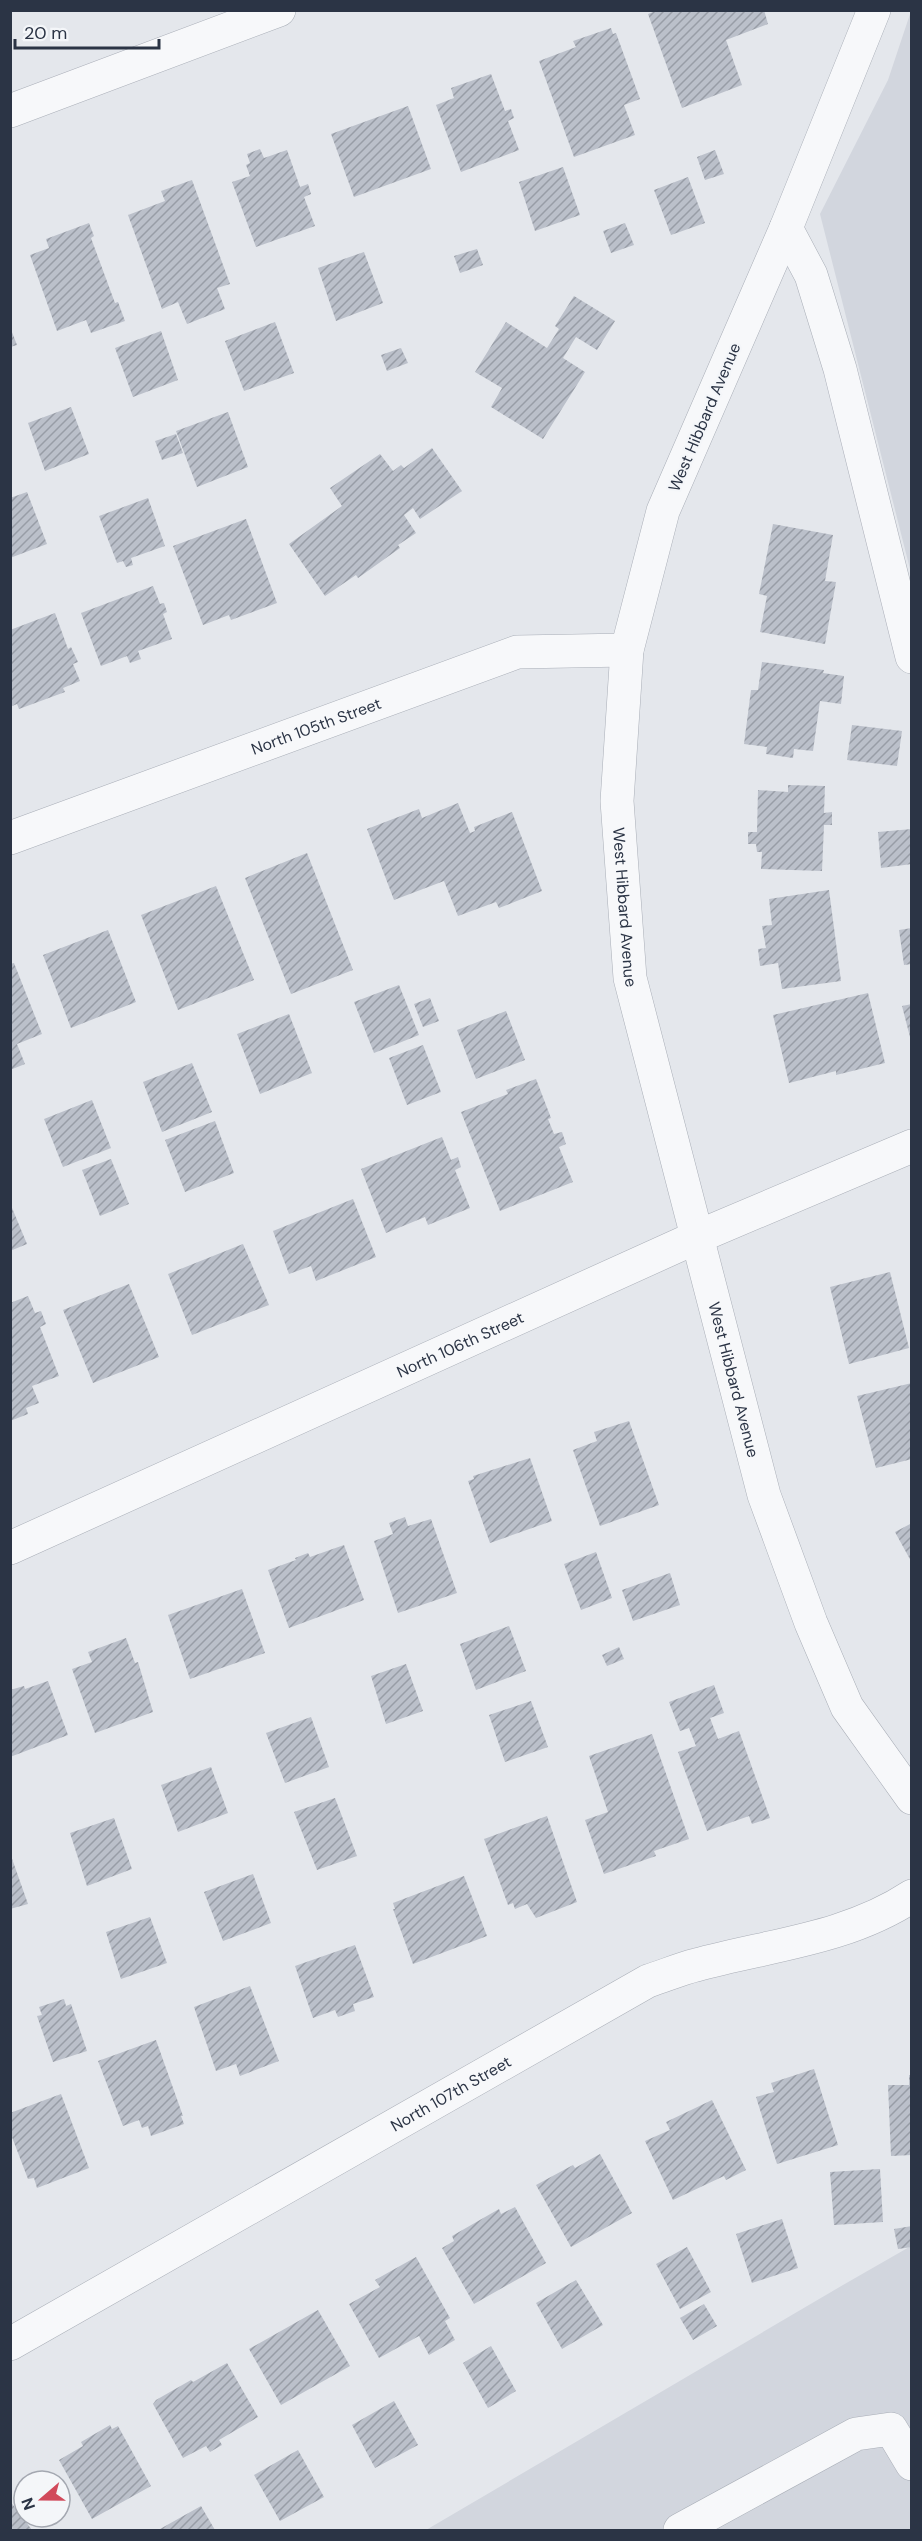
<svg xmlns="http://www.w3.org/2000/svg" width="922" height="2541" font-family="'DM Sans',sans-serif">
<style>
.built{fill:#d2d6de}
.building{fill:url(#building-hatch)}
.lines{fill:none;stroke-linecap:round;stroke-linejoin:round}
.minor-casing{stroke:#a9aeb7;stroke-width:34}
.minor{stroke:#f7f8fa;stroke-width:33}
.labels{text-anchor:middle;stroke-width:4.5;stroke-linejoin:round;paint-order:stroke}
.street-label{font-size:16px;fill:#2b3445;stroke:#f4f6f9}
</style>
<defs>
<pattern id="building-hatch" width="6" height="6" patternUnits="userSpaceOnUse" patternTransform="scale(1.5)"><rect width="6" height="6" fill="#bbc0ca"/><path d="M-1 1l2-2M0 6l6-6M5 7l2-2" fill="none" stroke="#989da6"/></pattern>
</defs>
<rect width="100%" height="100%" fill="#e4e7ec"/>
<path class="built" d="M 911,11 L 912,11 L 911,573 L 820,214 L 888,80 Z
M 911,2246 L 911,2530 L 426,2530 L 843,2285 Z"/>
<path class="building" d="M 658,10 L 764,10 L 768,24 L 726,40 L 742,85 L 682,108 L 648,14 Z
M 611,28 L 613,34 L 616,33 L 640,99 L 624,105 L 635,135 L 574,157 L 539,61 L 576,47 L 573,41 Z
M 491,74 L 505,111 L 511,109 L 514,118 L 508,121 L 519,150 L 461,172 L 436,105 L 454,98 L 451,88 Z
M 408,106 L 431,169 L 354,197 L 331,134 Z
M 260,149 L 264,158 L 287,150 L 300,187 L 308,184 L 311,194 L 304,197 L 315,226 L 256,247 L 232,182 L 250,176 L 246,165 L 250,163 L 247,154 Z
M 715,150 L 724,174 L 705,180 L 697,157 Z
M 563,167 L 580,215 L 535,231 L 519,182 Z
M 688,177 L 705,223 L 671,235 L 654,190 Z
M 192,180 L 230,284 L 217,288 L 225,309 L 187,324 L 178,302 L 162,309 L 128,215 L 165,201 L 161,191 Z
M 89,223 L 94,236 L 91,238 L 115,303 L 118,302 L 125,321 L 91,333 L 86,320 L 57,331 L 30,255 L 49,248 L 46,239 Z
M 625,223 L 634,245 L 611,253 L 603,231 Z
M 477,249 L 483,265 L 460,273 L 454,256 Z
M 364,252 L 383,303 L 336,321 L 318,268 Z
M 574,296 L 615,321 L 597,350 L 576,337 L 563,358 L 585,372 L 543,439 L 491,407 L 502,388 L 475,372 L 506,322 L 547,348 L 559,329 L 555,326 Z
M 275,322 L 294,373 L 244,391 L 225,341 Z
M 10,327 L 17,345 L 10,347 Z
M 161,331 L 178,380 L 133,397 L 115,348 Z
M 401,348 L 408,363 L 387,371 L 381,355 Z
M 71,407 L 89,454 L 45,471 L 28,423 Z
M 228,412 L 248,467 L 197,487 L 176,431 Z
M 176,434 L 183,453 L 162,460 L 155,441 Z
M 432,448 L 462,491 L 420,519 L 413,508 L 404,515 L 416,533 L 398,545 L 400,548 L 358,578 L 356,575 L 325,596 L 289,544 L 342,506 L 330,488 L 380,454 L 393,471 L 401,465 L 404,468 Z
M 27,492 L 47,544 L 10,558 L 10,498 Z
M 148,498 L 165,546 L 131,558 L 133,565 L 126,567 L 123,561 L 117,563 L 99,516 Z
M 246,519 L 277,603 L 231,620 L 229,615 L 203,625 L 173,546 Z
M 773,524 L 833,535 L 825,581 L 836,582 L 825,644 L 760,632 L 767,596 L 759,594 Z
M 153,586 L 160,604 L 164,603 L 167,612 L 163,614 L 172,639 L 138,651 L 141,659 L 130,663 L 127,656 L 101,666 L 81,613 Z
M 55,613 L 68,649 L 71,647 L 78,662 L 73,664 L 80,681 L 63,688 L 65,692 L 19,709 L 17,704 L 10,707 L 10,630 Z
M 762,662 L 824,670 L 823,673 L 844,676 L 841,704 L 820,701 L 813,751 L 794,749 L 793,758 L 766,754 L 767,747 L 744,744 L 751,690 L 758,690 Z
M 852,725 L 902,731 L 897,766 L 847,760 Z
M 788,785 L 825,786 L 824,813 L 832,812 L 832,825 L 824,825 L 822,871 L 761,869 L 762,852 L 757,852 L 756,844 L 748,844 L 748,832 L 757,832 L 758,790 L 788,792 Z
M 458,803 L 470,833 L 475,831 L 474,827 L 512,812 L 542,891 L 499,908 L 496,902 L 458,916 L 444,881 L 394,900 L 367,829 L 419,809 L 422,818 Z
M 912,829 L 912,864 L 881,868 L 878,832 Z
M 307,853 L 353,970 L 291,994 L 245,878 Z
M 216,886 L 254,980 L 178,1010 L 141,915 Z
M 829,890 L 841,981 L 782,989 L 778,963 L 760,966 L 758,949 L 766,948 L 762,926 L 772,925 L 769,899 Z
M 912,928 L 912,964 L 904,965 L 899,930 Z
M 108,930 L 136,1002 L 71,1028 L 43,955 Z
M 14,963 L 42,1034 L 17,1044 L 25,1064 L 10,1070 L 10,964 Z
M 399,985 L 419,1035 L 374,1053 L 354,1002 Z
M 868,993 L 885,1063 L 836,1075 L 836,1071 L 789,1083 L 773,1015 Z
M 430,998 L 439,1021 L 423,1027 L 414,1004 Z
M 912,1004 L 912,1041 L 911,1041 L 902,1006 Z
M 506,1011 L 525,1060 L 476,1079 L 457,1030 Z
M 289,1014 L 312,1073 L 260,1094 L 237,1034 Z
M 423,1045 L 441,1092 L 407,1105 L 389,1058 Z
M 192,1063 L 212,1112 L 162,1132 L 143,1082 Z
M 536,1079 L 551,1118 L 548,1119 L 554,1134 L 562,1132 L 566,1144 L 559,1147 L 573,1182 L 500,1211 L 461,1112 L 508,1094 L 506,1090 Z
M 92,1100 L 111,1148 L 63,1167 L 44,1119 Z
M 215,1121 L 234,1173 L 185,1192 L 165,1140 Z
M 442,1137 L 451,1160 L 458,1157 L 461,1167 L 455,1170 L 470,1208 L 428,1225 L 425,1217 L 386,1233 L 361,1169 Z
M 111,1159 L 129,1204 L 100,1216 L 82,1170 Z
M 353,1199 L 376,1257 L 316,1281 L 311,1266 L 289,1274 L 273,1231 Z
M 10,1203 L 27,1244 L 10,1251 Z
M 243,1244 L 269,1305 L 192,1335 L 168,1274 Z
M 890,1272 L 909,1348 L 849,1364 L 830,1287 Z
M 129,1284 L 159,1357 L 93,1383 L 63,1310 Z
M 28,1296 L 35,1313 L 41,1311 L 46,1324 L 40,1327 L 59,1376 L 32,1386 L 39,1403 L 26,1408 L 28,1414 L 10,1421 L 10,1303 Z
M 912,1383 L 912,1459 L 876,1468 L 857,1396 Z
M 629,1421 L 659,1505 L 600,1526 L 573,1450 L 597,1441 L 594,1432 Z
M 530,1458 L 552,1521 L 490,1543 L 468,1481 L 474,1479 L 473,1476 Z
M 405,1517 L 408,1526 L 431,1519 L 457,1593 L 398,1613 L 374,1541 L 393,1534 L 389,1523 Z
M 912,1523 L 912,1563 L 895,1532 Z
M 344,1545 L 364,1600 L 289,1628 L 268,1570 L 296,1560 L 295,1558 L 308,1553 L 310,1557 Z
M 596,1552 L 612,1598 L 581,1610 L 564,1564 Z
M 670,1573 L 680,1605 L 633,1621 L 622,1590 Z
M 242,1589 L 265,1653 L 190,1679 L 168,1615 Z
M 509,1626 L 526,1671 L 476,1690 L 460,1644 Z
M 126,1638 L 135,1663 L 138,1662 L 153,1712 L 95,1733 L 72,1669 L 92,1662 L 88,1652 Z
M 619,1647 L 624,1659 L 607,1666 L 602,1655 Z
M 406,1664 L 423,1711 L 386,1724 L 371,1676 Z
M 48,1681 L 68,1735 L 10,1757 L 10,1690 L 24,1686 L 25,1689 Z
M 714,1685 L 724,1713 L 710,1718 L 718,1739 L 739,1731 L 770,1818 L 752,1824 L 749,1816 L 707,1831 L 678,1752 L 696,1746 L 689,1728 L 680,1731 L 669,1702 Z
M 531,1701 L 548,1747 L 505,1762 L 489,1715 Z
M 311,1717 L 329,1767 L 285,1783 L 266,1733 Z
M 652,1734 L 689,1839 L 654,1851 L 656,1856 L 604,1874 L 585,1820 L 608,1812 L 589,1756 Z
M 211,1767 L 228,1813 L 178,1832 L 161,1785 Z
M 335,1798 L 357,1856 L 317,1870 L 294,1812 Z
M 547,1816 L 577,1902 L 536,1918 L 527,1904 L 515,1909 L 513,1903 L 508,1905 L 484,1839 Z
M 114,1818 L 132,1869 L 87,1886 L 70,1833 Z
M 10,1853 L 28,1904 L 10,1909 Z
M 253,1874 L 271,1923 L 223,1941 L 204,1892 Z
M 464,1876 L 487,1936 L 413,1964 L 393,1909 L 395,1909 L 393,1903 Z
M 150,1917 L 167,1963 L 121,1979 L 106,1932 Z
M 355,1945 L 374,1997 L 353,2004 L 355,2011 L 338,2017 L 335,2010 L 313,2018 L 295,1966 Z
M 250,1986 L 279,2061 L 240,2076 L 236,2064 L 216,2071 L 194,2007 Z
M 64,1999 L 66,2006 L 71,2004 L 87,2051 L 53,2062 L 37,2016 L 42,2015 L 39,2007 Z
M 156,2040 L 183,2116 L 181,2116 L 184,2124 L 151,2136 L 148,2126 L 142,2128 L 139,2120 L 123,2126 L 98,2061 Z
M 814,2069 L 838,2145 L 777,2164 L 756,2097 L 774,2092 L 771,2083 Z
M 909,2075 L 912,2075 L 912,2155 L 891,2156 L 888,2085 L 909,2085 Z
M 61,2094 L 89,2168 L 37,2188 L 34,2178 L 28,2179 L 10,2132 L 10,2113 Z
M 712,2100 L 746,2170 L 726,2180 L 724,2176 L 673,2200 L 645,2141 L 670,2130 L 666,2122 Z
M 600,2154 L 632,2213 L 571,2247 L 536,2185 L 573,2165 L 575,2168 Z
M 880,2169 L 883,2222 L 834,2225 L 830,2172 Z
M 515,2207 L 546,2263 L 474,2304 L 442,2248 L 454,2241 L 452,2236 L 499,2209 L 501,2214 Z
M 782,2219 L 798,2268 L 752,2283 L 736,2234 Z
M 912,2226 L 912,2247 L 898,2249 L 894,2229 Z
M 687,2247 L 711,2292 L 680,2309 L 656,2264 Z
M 416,2257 L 450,2318 L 445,2321 L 455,2340 L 429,2355 L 419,2336 L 379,2358 L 349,2304 L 380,2287 L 375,2280 Z
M 576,2280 L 603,2325 L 562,2349 L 536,2303 Z
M 704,2304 L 717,2326 L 693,2340 L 680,2318 Z
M 318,2310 L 350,2366 L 281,2405 L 249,2349 Z
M 491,2346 L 516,2391 L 488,2408 L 463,2363 Z
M 227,2363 L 258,2417 L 219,2440 L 222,2445 L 210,2452 L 206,2446 L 183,2458 L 153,2404 L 156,2400 L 191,2380 L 193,2382 Z
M 394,2401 L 418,2445 L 375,2468 L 352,2425 Z
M 110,2425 L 112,2429 L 118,2426 L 151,2486 L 92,2519 L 59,2460 L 83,2446 L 81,2442 Z
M 298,2450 L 324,2497 L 280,2521 L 254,2475 Z
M 10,2501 L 32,2530 L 10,2530 Z
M 201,2506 L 215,2530 L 161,2530 L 160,2529 Z"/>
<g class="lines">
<g class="minor-casing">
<g id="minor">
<path id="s1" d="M 874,10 L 786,228 L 663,511 L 627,650 L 617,801 L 630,978 L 764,1495 L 811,1623 L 847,1707 L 912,1798"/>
<path d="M 10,111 L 279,10"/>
<path d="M 786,228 L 811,275 L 840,369 L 912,657"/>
<path id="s2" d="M 10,838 L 517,652 L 627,650"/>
<path id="s3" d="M 10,1548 L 697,1237 L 912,1146"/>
<path id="s4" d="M 10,2344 L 648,1981 C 664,1976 680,1969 696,1965 C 769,1945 847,1939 912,1896"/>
<path d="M 680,2530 L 856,2434 L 891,2429 L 912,2464"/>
</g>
</g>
<use href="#minor" class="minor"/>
</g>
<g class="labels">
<g class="street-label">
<text transform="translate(704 417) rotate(-67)" y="6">West Hibbard Avenue</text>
<text dy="6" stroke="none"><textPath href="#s2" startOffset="326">North 105th Street</textPath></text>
<text dy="6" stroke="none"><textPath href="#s1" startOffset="945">West Hibbard Avenue</textPath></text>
<text dy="6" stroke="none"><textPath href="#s3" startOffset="494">North 106th Street</textPath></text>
<text dy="6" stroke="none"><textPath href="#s1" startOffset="1431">West Hibbard Avenue</textPath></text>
<text dy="6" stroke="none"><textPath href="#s4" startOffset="507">North 107th Street</textPath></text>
</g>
</g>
<rect width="922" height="2541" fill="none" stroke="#2b3445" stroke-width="24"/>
<g transform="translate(42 2499) rotate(250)"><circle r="28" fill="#f4f6f9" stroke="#a4a8b1" stroke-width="1.5"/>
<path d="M0-4.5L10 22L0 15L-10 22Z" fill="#d1495b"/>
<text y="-9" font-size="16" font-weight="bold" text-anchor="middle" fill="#2b3445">N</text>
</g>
<path d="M15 39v9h144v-9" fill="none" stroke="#2b3445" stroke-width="3"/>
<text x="24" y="39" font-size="18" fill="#2b3445" stroke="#f4f6f9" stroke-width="4.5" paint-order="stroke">20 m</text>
</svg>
